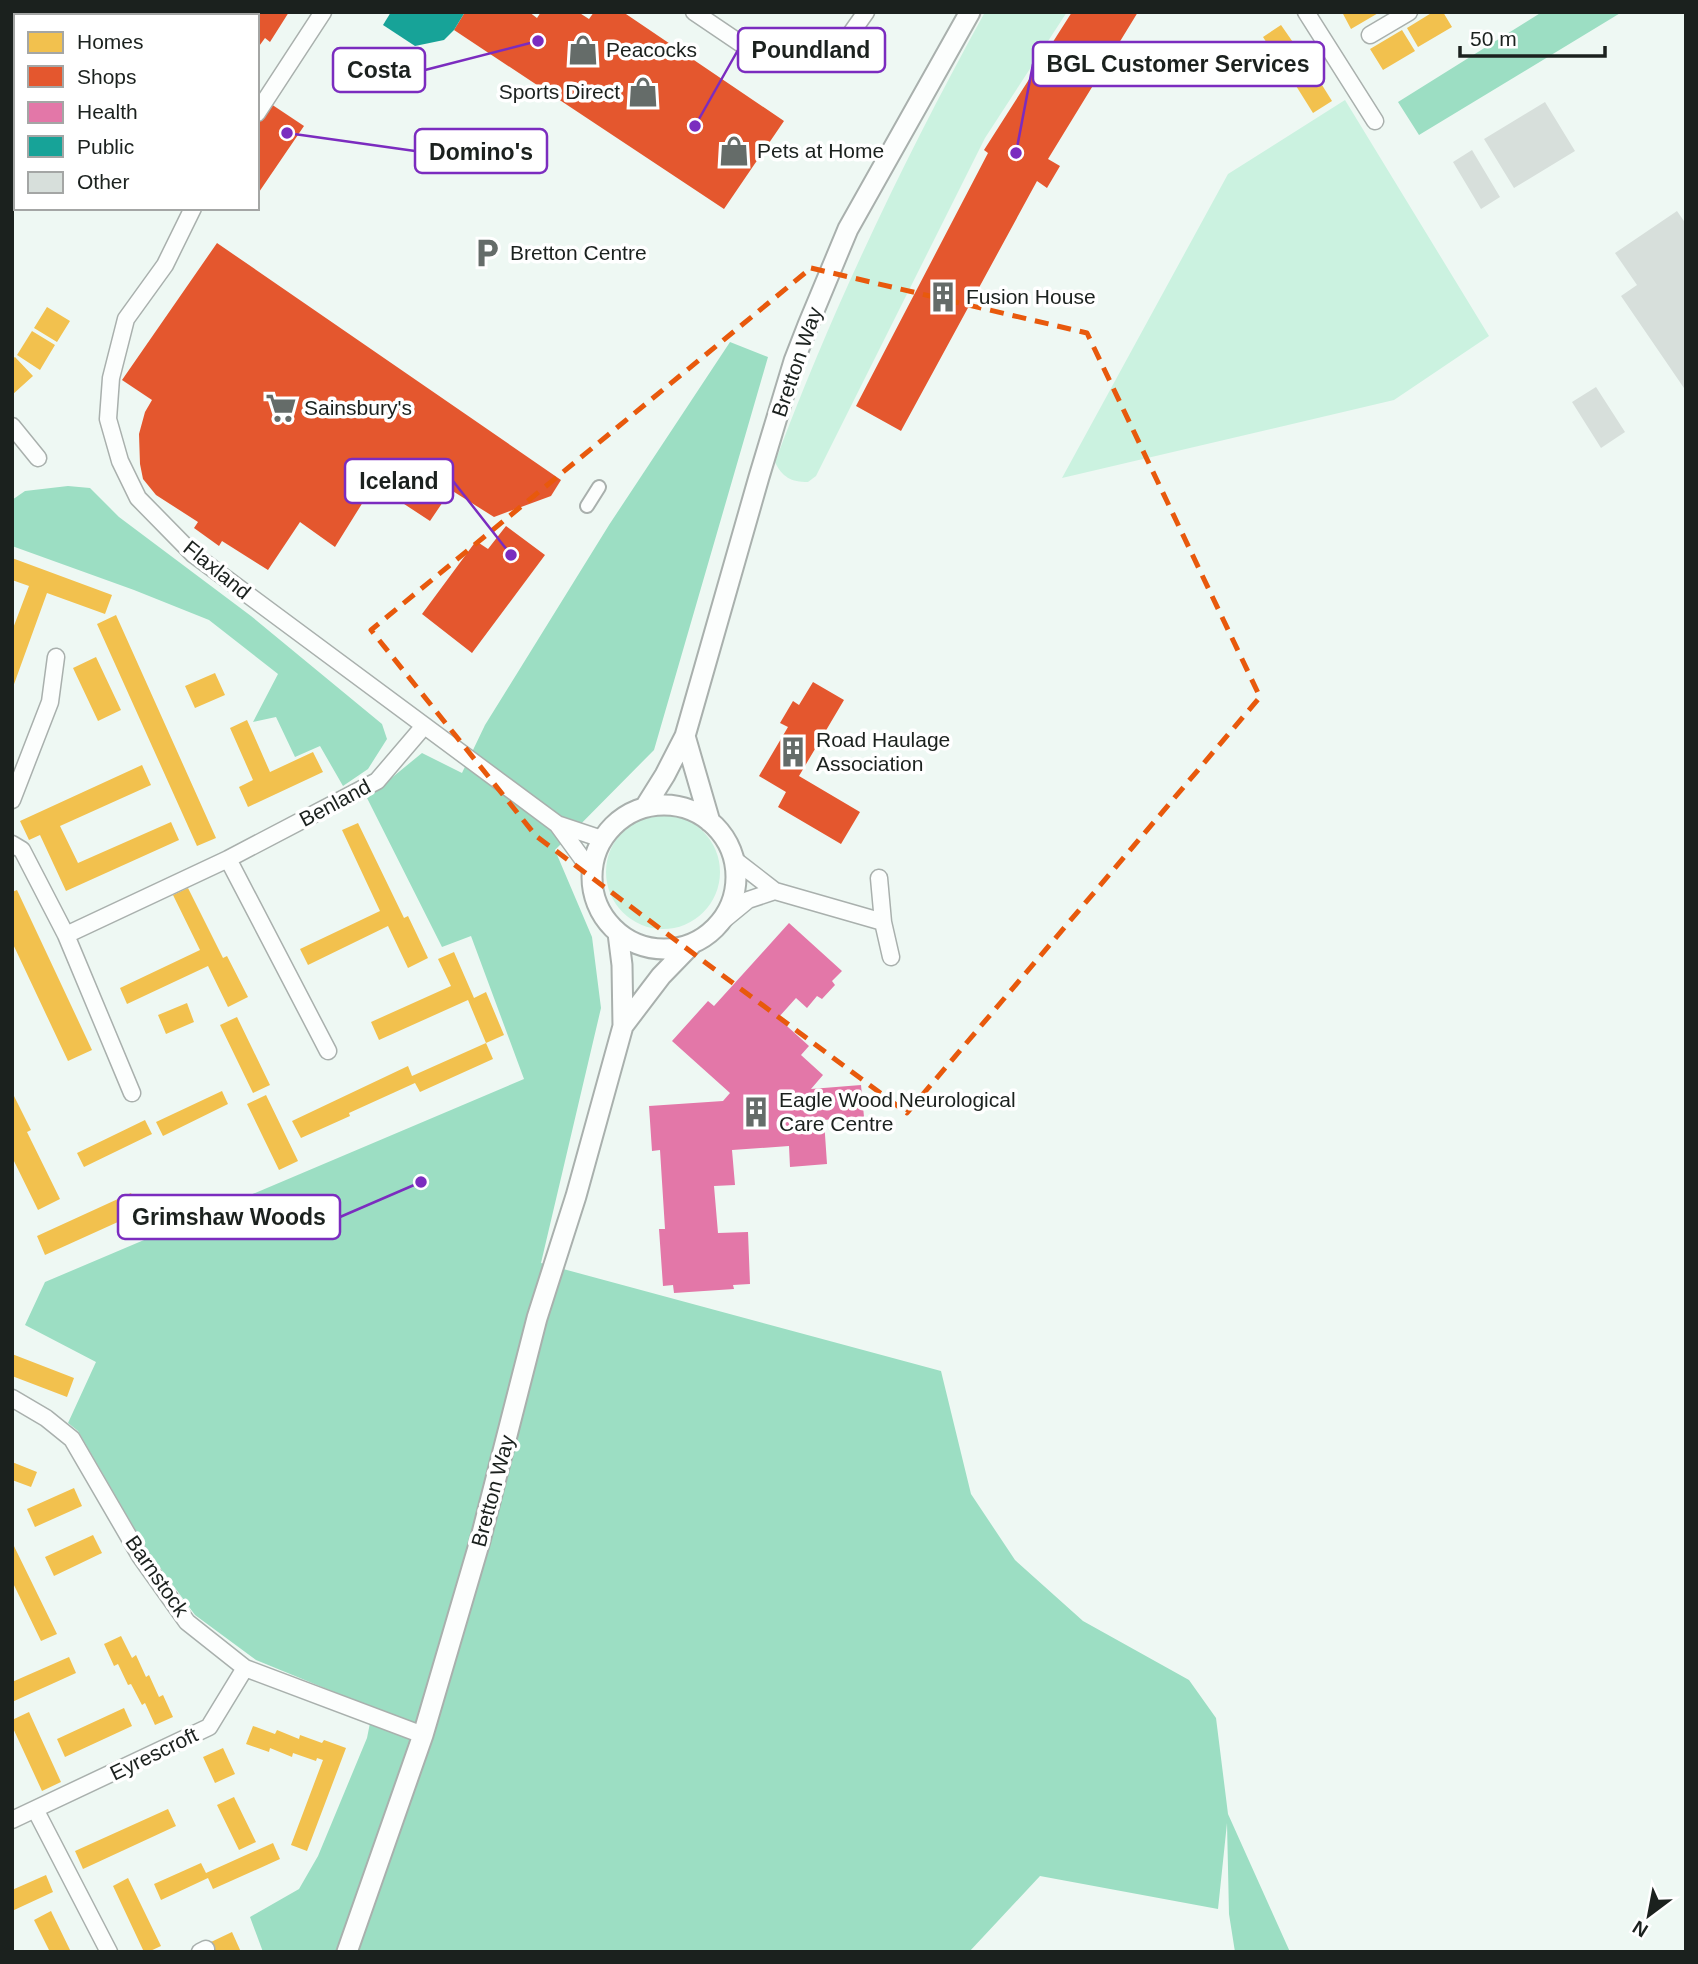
<svg xmlns="http://www.w3.org/2000/svg" width="1698" height="1964" font-family="Helvetica,sans-serif">
<style>
.green{fill:#cbf2e0}
.forest{fill:#9cdec3}
.homes{fill:#f2c14e}
.shops{fill:#e4572e}
.health{fill:#e377a8}
.public{fill:#17a398}
.building{fill:#d7dfdb}
.lines{fill:none;stroke-linecap:round;stroke-linejoin:round}
.pedestrian-casing{stroke:#a9b0ad;stroke-width:16}
.minor-casing{stroke:#a9b0ad;stroke-width:19}
.tertiary-casing{stroke:#a9b0ad;stroke-width:23}
.pedestrian{stroke:#fcfefd;stroke-width:12}
.minor{stroke:#fcfefd;stroke-width:16}
.tertiary{stroke:#fcfefd;stroke-width:19}
.marked{fill:none;stroke:#e8590c;stroke-width:5;stroke-dasharray:14 9;stroke-linejoin:round}
.labels{text-anchor:middle;stroke-width:7;stroke-linejoin:round;paint-order:stroke}
.poi-label{font-size:21px;fill:#1b211e;stroke:#fff;text-anchor:start}
.street-label{font-size:21px;fill:#1b211e;stroke:#fff}
.leader{fill:none;stroke:#7b2cbf;stroke-width:2.5}
.callout-dot{fill:#7b2cbf;stroke:#fff;stroke-width:2.5}
.callout{fill:#fff;stroke:#7b2cbf;stroke-width:2.5}
.callout-label{font-size:23px;text-anchor:middle;font-weight:bold;fill:#1b211e}
</style>
<rect width="100%" height="100%" fill="#eef8f3"/>
<path class="green" d="M 985,12 L 1067,12 L 985,138 L 816,476 L 808,482 C 791,482 782,477 775,462 C 834,305 904,159 985,12 Z
M 1345,100 L 1489,336 L 1394,400 L 1062,478 L 1228,174 Z
M606 872a57 57 0 1 1 114 0a57 57 0 1 1-114 0Z"/>
<path class="forest" d="M 1542,12 L 1622,12 L 1419,135 L 1398,102 Z
M 730,342 L 768,357 L 654,750 L 555,850 L 592,937 L 601,1008 L 541,1263 L 941,1371 L 971,1494 L 1015,1560 L 1083,1621 L 1189,1680 L 1216,1718 L 1228,1814 L 1290,1952 L 1235,1952 L 1229,1914 L 1227,1823 L 1218,1909 L 1040,1876 L 969,1952 L 263,1952 L 250,1917 L 299,1889 L 318,1856 L 367,1738 L 373,1708 L 256,1660 L 195,1615 L 147,1550 L 78,1431 L 68,1423 L 96,1362 L 25,1325 L 45,1282 L 524,1079 L 471,936 L 442,947 L 367,798 L 422,753 L 462,773 L 485,725 L 609,525 Z
M 68,486 L 90,488 L 119,517 L 251,616 L 382,724 L 387,739 L 368,769 L 343,786 L 320,746 L 295,757 L 276,717 L 253,722 L 278,674 L 209,620 L 134,590 L 12,546 L 12,500 L 25,491 Z"/>
<path class="homes" d="M 1342,12 L 1380,12 L 1351,29 Z
M 1433,12 L 1443,12 L 1452,27 L 1418,47 L 1407,28 Z
M 1281,25 L 1297,48 L 1278,60 L 1263,37 Z
M 1402,30 L 1415,51 L 1383,70 L 1370,49 Z
M 1312,69 L 1332,101 L 1313,113 L 1293,81 Z
M 47,307 L 70,321 L 57,342 L 34,328 Z
M 32,331 L 55,345 L 40,370 L 17,355 Z
M 15,357 L 33,376 L 12,395 L 12,359 Z
M 12,558 L 112,595 L 105,614 L 47,593 L 13,687 L 12,631 L 29,586 L 12,580 Z
M 116,615 L 216,838 L 197,846 L 97,624 Z
M 96,657 L 121,710 L 98,721 L 73,668 Z
M 215,673 L 225,695 L 195,708 L 185,686 Z
M 247,720 L 270,772 L 313,752 L 323,772 L 248,807 L 239,787 L 253,780 L 230,728 Z
M 142,765 L 151,785 L 60,826 L 78,863 L 171,822 L 179,840 L 66,891 L 40,835 L 29,840 L 20,821 Z
M 358,823 L 404,918 L 408,916 L 428,958 L 408,968 L 388,926 L 308,965 L 300,949 L 380,911 L 342,830 Z
M 188,888 L 223,958 L 227,956 L 248,997 L 228,1007 L 208,966 L 127,1004 L 120,988 L 200,950 L 173,895 Z
M 17,890 L 92,1050 L 68,1061 L 12,942 L 12,892 Z
M 454,952 L 474,998 L 486,992 L 504,1035 L 486,1043 L 468,1000 L 379,1040 L 371,1022 L 451,986 L 438,959 Z
M 187,1003 L 194,1022 L 166,1034 L 158,1015 Z
M 237,1017 L 270,1085 L 253,1093 L 220,1025 Z
M 486,1043 L 493,1059 L 420,1092 L 415,1083 L 349,1113 L 350,1116 L 301,1138 L 292,1121 L 408,1066 L 412,1076 Z
M 222,1091 L 228,1104 L 163,1136 L 156,1122 Z
M 12,1092 L 31,1130 L 27,1132 L 60,1199 L 38,1210 L 12,1157 Z
M 266,1095 L 298,1161 L 279,1170 L 247,1104 Z
M 145,1120 L 152,1134 L 84,1167 L 77,1153 Z
M 131,1193 L 140,1212 L 45,1255 L 37,1236 Z
M 12,1354 L 74,1378 L 67,1397 L 12,1376 Z
M 12,1462 L 37,1472 L 31,1487 L 12,1480 Z
M 74,1488 L 82,1506 L 35,1527 L 27,1509 Z
M 93,1535 L 102,1553 L 54,1576 L 45,1557 Z
M 12,1542 L 57,1634 L 41,1641 L 12,1581 Z
M 121,1636 L 132,1658 L 136,1655 L 146,1677 L 149,1675 L 159,1697 L 163,1695 L 173,1717 L 155,1725 L 145,1703 L 142,1705 L 131,1684 L 128,1685 L 118,1664 L 114,1666 L 104,1644 Z
M 69,1657 L 76,1673 L 12,1702 L 12,1682 Z
M 124,1708 L 132,1726 L 65,1757 L 57,1739 Z
M 29,1712 L 61,1782 L 42,1791 L 12,1726 L 12,1720 Z
M 253,1726 L 275,1734 L 277,1730 L 299,1739 L 300,1735 L 322,1743 L 324,1740 L 346,1748 L 307,1851 L 291,1845 L 323,1760 L 317,1758 L 316,1761 L 293,1753 L 292,1757 L 270,1748 L 269,1752 L 246,1744 Z
M 223,1748 L 235,1774 L 215,1783 L 203,1757 Z
M 234,1797 L 256,1842 L 239,1850 L 217,1805 Z
M 168,1809 L 176,1826 L 83,1869 L 75,1851 Z
M 273,1843 L 280,1859 L 213,1889 L 208,1878 L 161,1900 L 154,1884 L 201,1863 L 206,1873 Z
M 46,1875 L 53,1892 L 12,1911 L 12,1890 Z
M 128,1878 L 161,1946 L 148,1952 L 144,1952 L 113,1886 Z
M 51,1911 L 71,1952 L 50,1952 L 34,1920 Z
M 232,1932 L 241,1952 L 215,1952 L 211,1942 Z"/>
<path class="shops" d="M 233,12 L 289,12 L 270,42 L 265,38 L 257,49 L 257,16 L 230,16 Z
M 465,12 L 529,12 L 537,18 L 541,12 L 578,12 L 589,19 L 594,12 L 623,12 L 784,121 L 724,209 L 454,30 Z
M 1072,12 L 1138,12 L 1048,159 L 1060,166 L 1047,188 L 1037,181 L 901,431 L 856,406 L 988,153 L 984,150 Z
M 271,104 L 304,126 L 257,195 L 257,123 Z
M 217,243 L 561,480 L 551,496 L 494,517 L 451,490 L 430,521 L 366,479 L 365,481 L 373,486 L 335,547 L 300,522 L 268,570 L 222,541 L 219,546 L 194,528 L 198,522 L 156,495 L 143,479 L 140,464 L 139,434 L 145,412 L 152,400 L 122,380 Z
M 506,526 L 545,555 L 472,653 L 422,614 L 476,541 L 488,549 Z
M 813,682 L 844,700 L 799,776 L 860,812 L 841,844 L 778,807 L 786,792 L 759,776 L 788,727 L 780,723 L 793,701 L 799,705 Z"/>
<path class="health" d="M 789,923 L 842,971 L 832,981 L 835,985 L 822,999 L 817,996 L 807,1008 L 796,998 L 778,1018 L 809,1046 L 801,1055 L 823,1075 L 811,1089 L 861,1085 L 864,1117 L 824,1120 L 827,1164 L 790,1167 L 789,1146 L 732,1150 L 735,1185 L 714,1186 L 718,1233 L 748,1232 L 750,1284 L 733,1285 L 734,1289 L 674,1293 L 673,1285 L 663,1286 L 659,1229 L 665,1229 L 660,1150 L 652,1151 L 649,1106 L 723,1101 L 730,1093 L 672,1041 L 708,1001 L 714,1006 Z"/>
<path class="public" d="M 391,12 L 465,12 L 454,30 L 444,40 L 415,46 L 383,25 Z"/>
<path class="building" d="M 1545,102 L 1575,151 L 1514,188 L 1484,139 Z
M 1472,150 L 1500,197 L 1481,209 L 1453,162 Z
M 1677,211 L 1686,224 L 1686,391 L 1621,296 L 1637,285 L 1615,253 Z
M 1596,387 L 1625,432 L 1601,448 L 1572,402 Z"/>
<g class="lines">
<g class="pedestrian-casing">
<path id="pedestrian" d="M 587,506 L 599,487"/>
</g>
<g class="minor-casing">
<path id="minor" d="M 694,12 L 759,56 L 779,62 L 825,56 L 842,46 L 866,12
M 1306,12 L 1375,121
M 1370,35 L 1409,12
M 257,113 L 323,12
M 193,208 L 165,265 L 126,319 L 111,378 L 108,419 L 120,461 L 138,498 L 193,554 L 557,824 L 592,872
M 12,426 L 38,458
M 12,800 L 50,702 L 56,657
M 557,824 L 602,839
M 12,844 L 22,850 L 66,935 L 228,859 L 377,781 L 424,726
M 228,859 L 328,1051
M 735,860 L 775,891 L 883,922
M 879,878 L 883,922 L 891,957
M 720,923 L 748,900 L 775,891
M 66,935 L 132,1093
M 12,1398 L 46,1418 L 72,1439 L 140,1556 L 187,1622 L 245,1668 L 423,1735
M 36,1811 L 109,1952
M 12,1820 L 209,1727 L 245,1668
M 200,1952 L 206,1949"/>
</g>
<g class="tertiary-casing">
<path id="tertiary" d="M 685,736 L 710,822
M592 877a72 72 0 1 1 144 0a72 72 0 1 1-144 0Z
M 645,807 L 665,775 L 685,736 L 759,477 L 794,361 L 808,325 L 848,229 L 970,12
M 623,1026 L 661,976 L 692,944
M 347,1952 L 423,1735 L 480,1541 L 537,1318 L 576,1196 L 623,1026 L 622,965 L 618,933"/>
</g>
<use href="#pedestrian" class="pedestrian"/>
<use href="#minor" class="minor"/>
<use href="#tertiary" class="tertiary"/>
</g>
<path class="marked" d="M 811,268 L 1087,333 L 1260,697 L 907,1113 L 536,836 L 371,630 Z"/>
<defs>
<g id="shop-bare" transform="scale(2.415)"><path d="M-5-2.5h2.3a2.7 3.5 0 0 1 5.4 0H5L5.5 6h-11ZM-1.5-2.5h3a1.5 2.3 0 0 0-3 0Z" fill="#656c69" stroke="#fff" stroke-width="2.5" paint-order="stroke"/></g>
<g id="parking-bare" transform="scale(2.415)"><path d="M-3.5-5.5H1a3.5 3.5 0 0 1 0 7H-1V5.5H-3.5ZM-1-3.4V-.6H.8a1.4 1.4 0 0 0 0-2.8Z" fill="#656c69" stroke="#fff" stroke-width="2.5" paint-order="stroke"/></g>
<g id="building-bare" transform="scale(2.415)"><path d="M-4-6H4V6H1V3H-1V6H-4ZM-2.5-4.3h1.7v1.8h-1.7ZM.8-4.3h1.7v1.8H.8ZM-2.5-1h1.7V.8h-1.7ZM.8-1h1.7V.8H.8Z" fill="#656c69" stroke="#fff" stroke-width="2.5" paint-order="stroke"/></g>
<g id="supermarket-bare" transform="scale(2.415)"><path d="M-6-5.5h2.5l.6 2H6L4.5 2H-2.5L-4.4-4H-6ZM-1.5 3.2a1.3 1.3 0 1 0 .1 0ZM3 3.2a1.3 1.3 0 1 0 .1 0Z" fill="#656c69" stroke="#fff" stroke-width="2.5" paint-order="stroke"/></g>
</defs>
<g fill-rule="evenodd">
<use href="#shop-bare" x="583" y="50"/>
<use href="#shop-bare" x="643" y="92"/>
<use href="#shop-bare" x="734" y="151"/>
<use href="#parking-bare" x="487" y="253"/>
<use href="#building-bare" x="943" y="297"/>
<use href="#supermarket-bare" x="281" y="408"/>
<use href="#building-bare" x="793" y="752"/>
<use href="#building-bare" x="756" y="1112"/>
</g>
<g class="labels">
<g class="poi-label">
<text x="606" y="57">Peacocks</text>
<text x="620" y="99" text-anchor="end">Sports Direct</text>
<text x="757" y="158">Pets at Home</text>
<text x="510" y="260">Bretton Centre</text>
<text x="966" y="304">Fusion House</text>
<text x="304" y="415">Sainsbury's</text>
<text x="816" y="747">Road Haulage<tspan x="816" dy="24">Association</tspan></text>
<text x="779" y="1107">Eagle Wood Neurological<tspan x="779" dy="24">Care Centre</tspan></text>
</g>
<g class="street-label">
<text transform="translate(797 362) rotate(-71)" y="7">Bretton Way</text>
<text transform="translate(217 570) rotate(39)" y="7">Flaxland</text>
<text transform="translate(335 803) rotate(-28)" y="7">Benland</text>
<text transform="translate(493 1491) rotate(-75)" y="7">Bretton Way</text>
<text transform="translate(157 1576) rotate(55)" y="7">Barnstock</text>
<text transform="translate(154 1754) rotate(-26)" y="7">Eyrescroft</text>
</g>
</g>
<path class="leader" d="M695 126L738 50M1016 153L1033 64M538 41L425 70M287 133L415 151M511 555L453 481M421 1182L340 1217"/>
<g class="callout-dot">
<circle cx="695" cy="126" r="7"/>
<circle cx="1016" cy="153" r="7"/>
<circle cx="538" cy="41" r="7"/>
<circle cx="287" cy="133" r="7"/>
<circle cx="511" cy="555" r="7"/>
<circle cx="421" cy="1182" r="7"/>
</g>
<g class="callout">
<rect x="738" y="28" width="147" height="44" rx="7"/>
<rect x="1033" y="42" width="291" height="44" rx="7"/>
<rect x="333" y="48" width="92" height="44" rx="7"/>
<rect x="415" y="129" width="132" height="44" rx="7"/>
<rect x="345" y="459" width="108" height="44" rx="7"/>
<rect x="118" y="1195" width="222" height="44" rx="7"/>
</g>
<g class="callout-label">
<text x="811" y="58">Poundland</text>
<text x="1178" y="72">BGL Customer Services</text>
<text x="379" y="78">Costa</text>
<text x="481" y="160">Domino's</text>
<text x="399" y="489">Iceland</text>
<text x="229" y="1225">Grimshaw Woods</text>
</g>
<rect width="1698" height="1964" fill="none" stroke="#1b211e" stroke-width="28"/>
<rect x="14" y="14" width="245" height="196" fill="#ffffff" stroke="#a4a6a5" stroke-width="2"/>
<rect x="28" y="32" width="35" height="21" fill="#f2c14e" stroke="#a4a6a5" stroke-width="2"/>
<text x="77" y="49" font-size="21" fill="#1b211e">Homes</text>
<rect x="28" y="66" width="35" height="21" fill="#e4572e" stroke="#a4a6a5" stroke-width="2"/>
<text x="77" y="84" font-size="21" fill="#1b211e">Shops</text>
<rect x="28" y="102" width="35" height="21" fill="#e377a8" stroke="#a4a6a5" stroke-width="2"/>
<text x="77" y="119" font-size="21" fill="#1b211e">Health</text>
<rect x="28" y="136" width="35" height="21" fill="#17a398" stroke="#a4a6a5" stroke-width="2"/>
<text x="77" y="154" font-size="21" fill="#1b211e">Public</text>
<rect x="28" y="172" width="35" height="21" fill="#d7dfdb" stroke="#a4a6a5" stroke-width="2"/>
<text x="77" y="189" font-size="21" fill="#1b211e">Other</text>
<g transform="translate(1649 1915) rotate(212)" stroke="#ffffff" stroke-width="5" paint-order="stroke">
<path d="M0-5L12 26L0 18L-12 26Z" fill="#1b211e"/>
<text y="-10" font-size="19" font-weight="bold" text-anchor="middle" fill="#1b211e">N</text>
</g>
<path d="M1460 46v10h145v-10" fill="none" stroke="#1b211e" stroke-width="3.5"/>
<text x="1470" y="46" font-size="21" fill="#1b211e" stroke="#ffffff" stroke-width="5" paint-order="stroke">50 m</text>
</svg>
